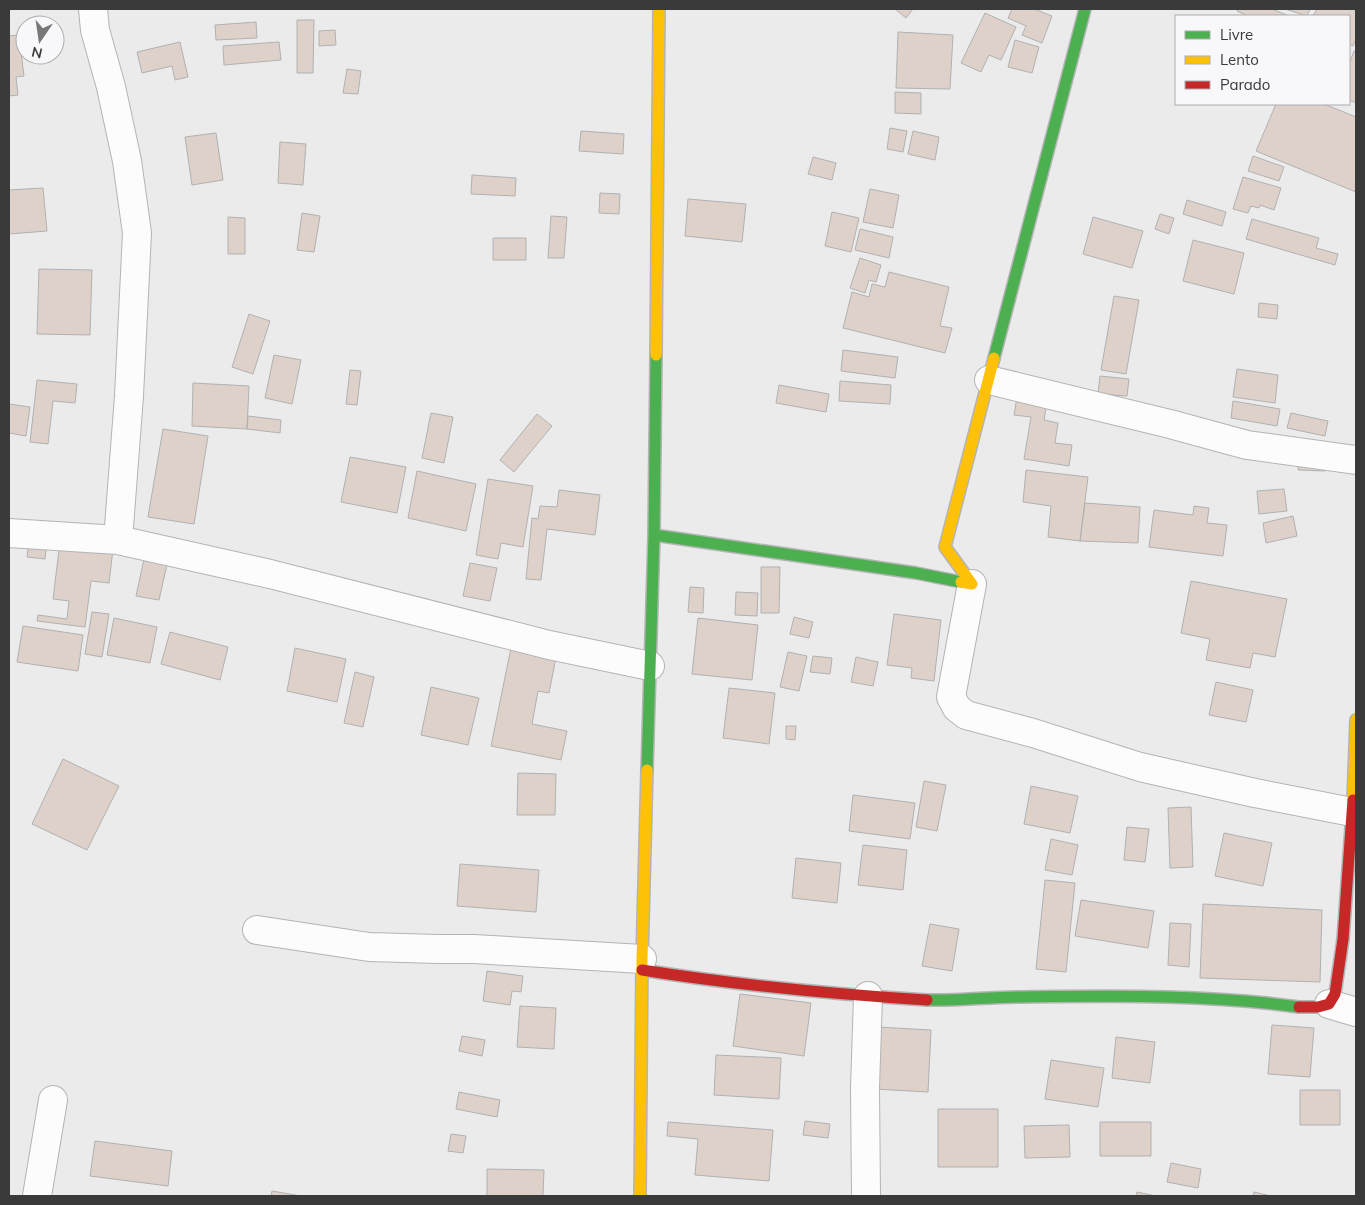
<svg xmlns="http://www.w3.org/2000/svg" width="1365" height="1205" font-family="Mulish,sans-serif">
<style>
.building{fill:#ded1ca;stroke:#b1b1b1}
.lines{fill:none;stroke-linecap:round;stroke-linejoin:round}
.street-casing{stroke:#b4b4b5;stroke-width:30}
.fast-casing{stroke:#b4b4b5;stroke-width:14}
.slow-casing{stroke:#b4b4b5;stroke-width:14}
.jam-casing{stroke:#b4b4b5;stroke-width:14}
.street{stroke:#fcfcfc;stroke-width:28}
.fast{stroke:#4caf50;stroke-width:11}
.slow{stroke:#ffc107;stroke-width:11}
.jam{stroke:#c62828;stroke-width:11}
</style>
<rect width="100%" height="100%" fill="#ebebec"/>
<path class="building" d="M 895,9 L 913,9 L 906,18 Z
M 1012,9 L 1034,9 L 1052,16 L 1042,43 L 1022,35 L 1026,26 L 1008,18 Z
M 1238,9 L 1272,9 L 1289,16 L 1248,16 L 1237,11 Z
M 1285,9 L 1310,9 L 1307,16 Z
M 1317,9 L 1356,9 L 1356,39 L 1353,46 L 1349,44 L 1349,16 L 1313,16 Z
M 985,13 L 1016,27 L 1001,60 L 989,55 L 981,72 L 961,63 Z
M 297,20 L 314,20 L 313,73 L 297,73 Z
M 256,22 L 257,38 L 216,40 L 215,25 Z
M 335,30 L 336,45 L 319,46 L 319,31 Z
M 898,32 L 953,35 L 950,89 L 896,88 Z
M 19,35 L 24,76 L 16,77 L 18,95 L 9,96 L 9,36 Z
M 1015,40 L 1039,47 L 1032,73 L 1008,67 Z
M 180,42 L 188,77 L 175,80 L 172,66 L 142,73 L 137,52 Z
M 279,42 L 281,60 L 224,65 L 223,46 Z
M 1354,51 L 1356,52 L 1356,103 L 1349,100 L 1349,64 Z
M 347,69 L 361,71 L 358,94 L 343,93 Z
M 895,92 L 921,93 L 921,114 L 895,113 Z
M 1276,104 L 1324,104 L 1356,117 L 1356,192 L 1256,151 Z
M 890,128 L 907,131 L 903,152 L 887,149 Z
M 581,131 L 624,134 L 623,154 L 579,151 Z
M 913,131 L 939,137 L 935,160 L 908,154 Z
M 216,133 L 223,180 L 192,185 L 185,137 Z
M 280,142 L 306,144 L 303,185 L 278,183 Z
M 1253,156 L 1284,167 L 1279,181 L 1248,171 Z
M 813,157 L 836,163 L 832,180 L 808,174 Z
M 472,175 L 516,178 L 515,196 L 471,194 Z
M 1243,177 L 1281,188 L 1274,210 L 1260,205 L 1259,208 L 1251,206 L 1248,213 L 1233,209 Z
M 43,188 L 47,231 L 9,234 L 9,190 Z
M 870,189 L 899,195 L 893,228 L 863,222 Z
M 600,193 L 620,194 L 619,214 L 599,213 Z
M 688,199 L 746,204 L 742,242 L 685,236 Z
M 1187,200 L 1226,212 L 1222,226 L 1183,214 Z
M 832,212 L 859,218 L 851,252 L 825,246 Z
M 302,213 L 320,216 L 314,252 L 297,250 Z
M 1160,214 L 1174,218 L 1169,234 L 1155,229 Z
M 551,216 L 567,217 L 564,258 L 548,258 Z
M 228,217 L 245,218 L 245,254 L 228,254 Z
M 1093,217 L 1143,231 L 1132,268 L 1083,254 Z
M 1252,219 L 1319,238 L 1316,248 L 1338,254 L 1335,265 L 1246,239 Z
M 860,229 L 893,237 L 889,258 L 855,250 Z
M 493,238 L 526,238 L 526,260 L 493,260 Z
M 1193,240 L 1244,253 L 1234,294 L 1183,281 Z
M 860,258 L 881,265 L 876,282 L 869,280 L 865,293 L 850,288 Z
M 39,269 L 92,270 L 90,335 L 37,334 Z
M 889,272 L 949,287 L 940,326 L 952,328 L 945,353 L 843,328 L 852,292 L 869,297 L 872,284 L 885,287 Z
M 1114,296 L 1139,300 L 1126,374 L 1101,370 Z
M 1259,303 L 1278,305 L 1277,319 L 1258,317 Z
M 249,314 L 270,321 L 253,374 L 232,367 Z
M 843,350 L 898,357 L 895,378 L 841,371 Z
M 274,355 L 301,360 L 292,404 L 265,398 Z
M 1237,369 L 1278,375 L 1275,403 L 1233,397 Z
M 350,370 L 361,371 L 357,405 L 346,404 Z
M 1100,376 L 1129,379 L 1127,396 L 1098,394 Z
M 37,380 L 77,384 L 75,403 L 53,401 L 48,444 L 30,442 Z
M 840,381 L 891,385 L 890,404 L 839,401 Z
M 193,383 L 249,386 L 247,429 L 192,426 Z
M 779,385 L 829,394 L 826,412 L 776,403 Z
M 1017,397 L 1047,402 L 1044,420 L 1058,423 L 1055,443 L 1072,445 L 1069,466 L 1024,459 L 1031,417 L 1014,415 Z
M 1233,401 L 1280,409 L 1277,426 L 1231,418 Z
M 9,404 L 30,407 L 26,436 L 9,433 Z
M 431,413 L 453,417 L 444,463 L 422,458 Z
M 1291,413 L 1328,421 L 1325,436 L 1287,428 Z
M 537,414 L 552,426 L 514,472 L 500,460 Z
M 248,416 L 281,420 L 280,433 L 247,429 Z
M 163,429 L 208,436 L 194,524 L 148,517 Z
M 1299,456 L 1325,458 L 1325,471 L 1298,470 Z
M 350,457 L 406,467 L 397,513 L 341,502 Z
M 1026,470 L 1088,477 L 1080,541 L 1048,537 L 1051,506 L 1023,502 Z
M 417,471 L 476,484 L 466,531 L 408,518 Z
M 488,479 L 533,486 L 523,547 L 501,543 L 498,559 L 476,555 Z
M 1284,489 L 1287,511 L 1259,514 L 1257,491 Z
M 559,490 L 600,495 L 595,535 L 547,529 L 541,580 L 526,579 L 532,518 L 538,519 L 540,506 L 557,507 Z
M 1085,503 L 1140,507 L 1138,543 L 1080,541 Z
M 1194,506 L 1209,508 L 1207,523 L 1227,525 L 1223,556 L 1149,547 L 1154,510 L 1193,515 Z
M 1293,516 L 1297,536 L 1266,543 L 1263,523 Z
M 29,538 L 47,541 L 45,559 L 27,557 Z
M 60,542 L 113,549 L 109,583 L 91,581 L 85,627 L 37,621 L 38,615 L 67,619 L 69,601 L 53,599 Z
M 145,555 L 168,560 L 159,600 L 136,596 Z
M 470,563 L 497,568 L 490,601 L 463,596 Z
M 761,567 L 780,567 L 779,613 L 761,613 Z
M 1191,581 L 1287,599 L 1275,657 L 1253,653 L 1250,668 L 1206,660 L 1210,639 L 1181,633 Z
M 690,587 L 704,588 L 703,613 L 688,612 Z
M 736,592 L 758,593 L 757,616 L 735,615 Z
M 92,612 L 109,614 L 102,657 L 85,654 Z
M 894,614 L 941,620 L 934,681 L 911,678 L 912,668 L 887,665 Z
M 794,617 L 813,622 L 809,638 L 790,634 Z
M 114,618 L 157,627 L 150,663 L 107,655 Z
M 698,618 L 758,625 L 752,680 L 692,674 Z
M 23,626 L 83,635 L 78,671 L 17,662 Z
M 170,632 L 228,647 L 220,680 L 161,664 Z
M 512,643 L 557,652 L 549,693 L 538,691 L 532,724 L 567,731 L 561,760 L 491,746 Z
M 295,648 L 346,659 L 337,702 L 287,691 Z
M 788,652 L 807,656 L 799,691 L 780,687 Z
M 813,656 L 832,658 L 830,674 L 810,672 Z
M 856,657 L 878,662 L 873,686 L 851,682 Z
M 355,672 L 374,677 L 363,727 L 344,723 Z
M 1216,682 L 1253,690 L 1246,722 L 1209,715 Z
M 431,687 L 479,698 L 468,745 L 421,735 Z
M 729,688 L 775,693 L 769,744 L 723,738 Z
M 786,726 L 796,726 L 795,740 L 786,739 Z
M 63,759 L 119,786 L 87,850 L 32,824 Z
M 518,773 L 556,774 L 555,815 L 517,815 Z
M 924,781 L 946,785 L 937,831 L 916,827 Z
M 1031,786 L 1078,796 L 1070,833 L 1024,824 Z
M 853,795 L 915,803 L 910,839 L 849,831 Z
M 1191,807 L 1193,867 L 1170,868 L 1168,808 Z
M 1127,827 L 1149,829 L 1145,862 L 1124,860 Z
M 1224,833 L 1272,843 L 1263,886 L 1215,876 Z
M 1051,839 L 1078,845 L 1072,875 L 1045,870 Z
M 863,845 L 907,850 L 903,890 L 858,885 Z
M 796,858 L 841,863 L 837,903 L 792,898 Z
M 460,864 L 539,870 L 536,912 L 457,906 Z
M 1045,880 L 1075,883 L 1066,972 L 1036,969 Z
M 1081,900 L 1154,911 L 1148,948 L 1075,936 Z
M 1203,904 L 1322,910 L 1320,982 L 1200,978 Z
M 1170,923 L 1191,924 L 1189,967 L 1168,965 Z
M 930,924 L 959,929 L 952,971 L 922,966 Z
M 487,971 L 523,976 L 521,992 L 512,991 L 510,1005 L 483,1001 Z
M 740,994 L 811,1003 L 804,1056 L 733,1046 Z
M 520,1006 L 556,1008 L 554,1049 L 517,1047 Z
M 1272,1025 L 1314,1028 L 1310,1077 L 1268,1074 Z
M 877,1027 L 931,1030 L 928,1092 L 874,1089 Z
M 462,1036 L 485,1040 L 482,1056 L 459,1051 Z
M 1116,1037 L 1155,1042 L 1150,1083 L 1112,1078 Z
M 716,1055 L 781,1058 L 779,1099 L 714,1095 Z
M 1051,1060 L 1104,1068 L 1098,1107 L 1045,1099 Z
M 1300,1090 L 1340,1090 L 1340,1125 L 1300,1125 Z
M 459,1092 L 500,1100 L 497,1117 L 456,1109 Z
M 938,1109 L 998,1109 L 998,1167 L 938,1167 Z
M 805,1121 L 830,1124 L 828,1138 L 803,1135 Z
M 668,1122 L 773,1130 L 769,1181 L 695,1175 L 698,1139 L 667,1136 Z
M 1100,1122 L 1151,1122 L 1151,1156 L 1100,1156 Z
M 1069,1125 L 1070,1157 L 1025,1158 L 1024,1126 Z
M 451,1134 L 466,1136 L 463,1153 L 448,1151 Z
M 95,1141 L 172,1151 L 168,1186 L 90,1176 Z
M 1171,1163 L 1201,1169 L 1198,1188 L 1167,1182 Z
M 487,1169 L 544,1170 L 543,1196 L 487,1196 Z
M 272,1191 L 301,1196 L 271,1196 Z
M 1137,1192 L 1156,1196 L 1136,1196 Z
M 1254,1192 L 1271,1196 L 1253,1196 Z"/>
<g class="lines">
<g class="street-casing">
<path id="street" d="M 93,9 L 95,30 L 111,87 L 127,161 L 137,233 L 129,396 L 118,540
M 989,380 L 1170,424 L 1247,445 L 1356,460
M 9,533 L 118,540 L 270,574 L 549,645 L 650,666
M 972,584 L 951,697 L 957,708 L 966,715 L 1033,733 L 1140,767 L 1255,793 L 1352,812
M 257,930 L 369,947 L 438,949 L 474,949 L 642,959
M 1329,1004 L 1356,1012
M 37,1196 L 53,1100
M 866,1196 L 865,1088 L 868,996"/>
</g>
<g class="fast-casing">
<path id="fast" d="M 994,358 L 1085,9
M 654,535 L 916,573 L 961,582
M 647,770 L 654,535 L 656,355
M 927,1000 C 957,1001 988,997 1018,997 C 1111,996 1206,994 1299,1007"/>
</g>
<g class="slow-casing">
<path id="slow" d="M 656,355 L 659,9
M 961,582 L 972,584 L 945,547 L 994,358
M 1353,800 L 1356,720
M 640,1196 L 642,959 L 647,770"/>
</g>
<g class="jam-casing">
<path id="jam" d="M 642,970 C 736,985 832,994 927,1000
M 1299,1007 L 1318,1007 L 1329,1004 L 1335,994 L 1343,939 L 1353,800"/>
</g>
<use href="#street" class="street"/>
<use href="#fast" class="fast"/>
<use href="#slow" class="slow"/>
<use href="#jam" class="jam"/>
</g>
<rect width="1365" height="1205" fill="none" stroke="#3a3a3b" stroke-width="20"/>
<rect x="1175" y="15" width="175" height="90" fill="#f8f8fb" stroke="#acacae"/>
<rect x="1185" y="31" width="25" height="8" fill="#4caf50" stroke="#acacae"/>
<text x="1220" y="40" font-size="15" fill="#3a3a3b">Livre</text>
<rect x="1185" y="56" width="25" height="8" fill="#ffc107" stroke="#acacae"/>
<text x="1220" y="65" font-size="15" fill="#3a3a3b">Lento</text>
<rect x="1185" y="81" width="25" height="8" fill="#c62828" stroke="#acacae"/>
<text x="1220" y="90" font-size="15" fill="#3a3a3b">Parado</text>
<g transform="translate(40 40) rotate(193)"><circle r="24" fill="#f8f8fb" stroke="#acacae"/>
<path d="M0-4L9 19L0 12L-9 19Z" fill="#787879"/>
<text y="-8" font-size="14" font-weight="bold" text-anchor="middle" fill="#3a3a3b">N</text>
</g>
</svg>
